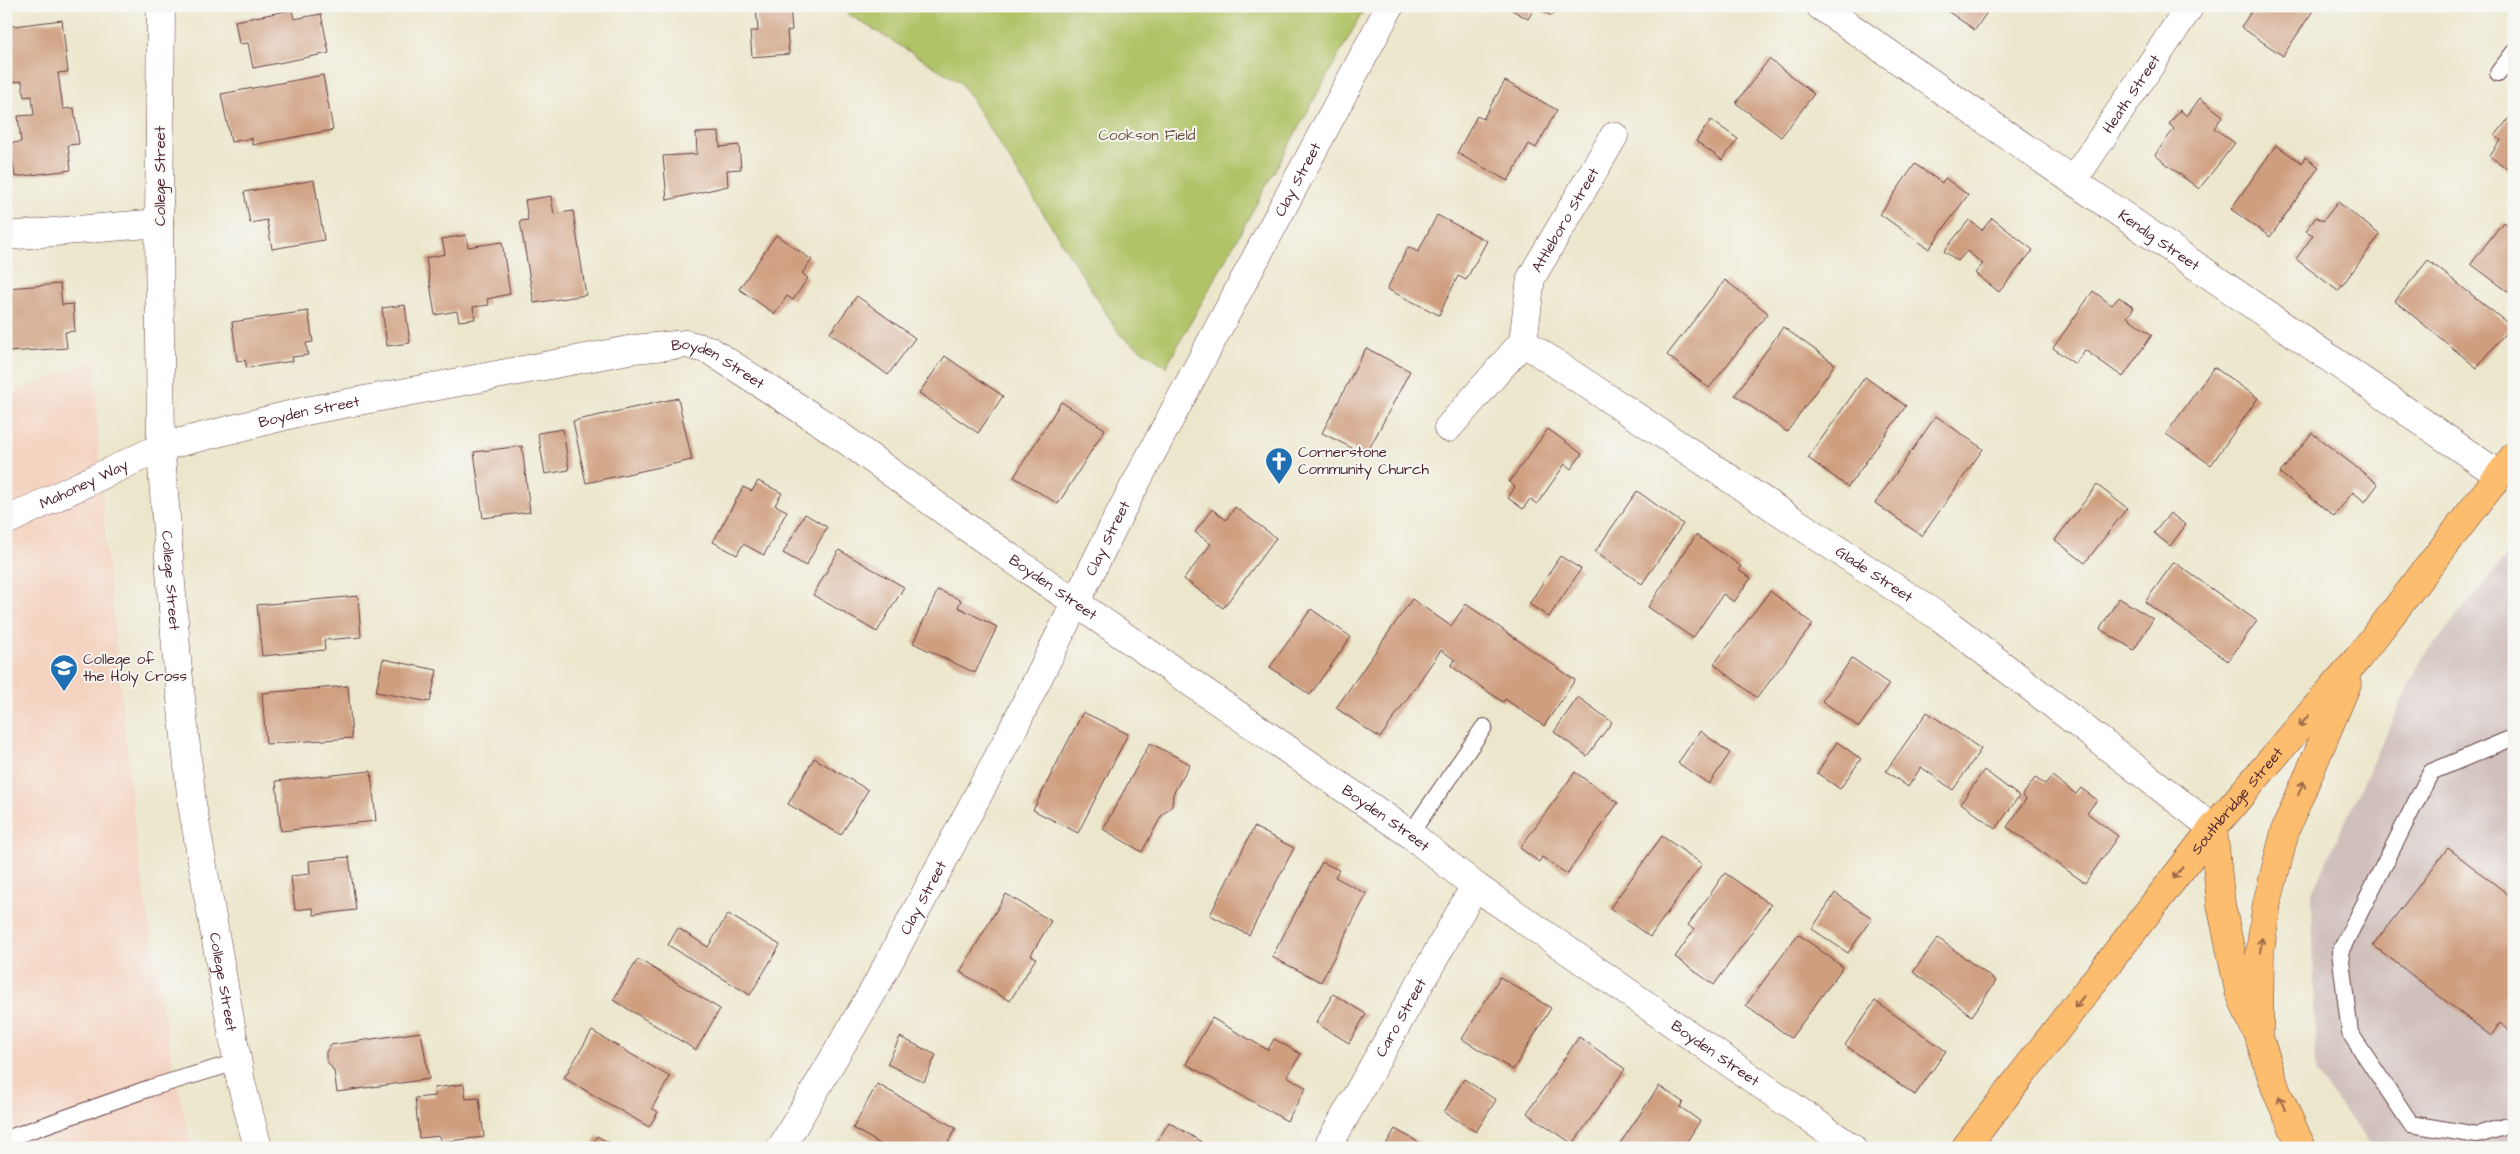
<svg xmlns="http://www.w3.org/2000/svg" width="2520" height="1154" font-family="'Architects Daughter',sans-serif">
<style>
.built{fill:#f4d3c0}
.industrial{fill:#d0c0bc}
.green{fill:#b0c366;stroke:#7d7148}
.building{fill:#cf9e7f}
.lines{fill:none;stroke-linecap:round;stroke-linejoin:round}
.service-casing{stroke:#623d43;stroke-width:18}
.minor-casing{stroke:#623d43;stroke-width:29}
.tertiary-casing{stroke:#623d43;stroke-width:29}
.primary-casing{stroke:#623d43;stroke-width:29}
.service{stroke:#fff;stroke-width:16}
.minor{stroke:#fff;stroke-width:28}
.tertiary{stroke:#fff;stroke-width:28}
.primary{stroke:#fcbd6e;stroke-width:28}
.oneway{stroke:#9a6649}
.labels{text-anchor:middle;stroke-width:4;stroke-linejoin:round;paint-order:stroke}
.street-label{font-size:15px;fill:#4a1f2b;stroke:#f6f6f2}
.park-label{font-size:15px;fill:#69503d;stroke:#f6f6f2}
.poi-label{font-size:15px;fill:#4a1f2b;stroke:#f6f6f2;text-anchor:start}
</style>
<rect width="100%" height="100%" fill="#f6f6f2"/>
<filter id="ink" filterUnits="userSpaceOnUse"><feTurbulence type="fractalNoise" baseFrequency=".02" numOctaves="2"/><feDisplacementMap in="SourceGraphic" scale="10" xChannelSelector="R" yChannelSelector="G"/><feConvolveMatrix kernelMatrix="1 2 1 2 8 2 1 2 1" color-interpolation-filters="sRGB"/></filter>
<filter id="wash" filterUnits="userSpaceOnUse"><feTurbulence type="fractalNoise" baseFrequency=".0096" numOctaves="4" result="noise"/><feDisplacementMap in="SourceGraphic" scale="20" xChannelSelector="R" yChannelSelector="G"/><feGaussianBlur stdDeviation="1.12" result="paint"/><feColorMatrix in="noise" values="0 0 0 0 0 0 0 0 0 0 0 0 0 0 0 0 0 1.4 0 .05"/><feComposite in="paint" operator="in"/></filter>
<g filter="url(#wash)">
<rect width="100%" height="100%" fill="#ece7cc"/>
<path class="built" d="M 96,360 L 98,436 L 105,537 L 137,847 L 172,1063 L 192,1148 L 6,1148 L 6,396 Z"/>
<path class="industrial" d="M 2514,547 L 2514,1148 L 2374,1148 L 2316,1074 L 2312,892 L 2421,660 Z"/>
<path class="green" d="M 835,6 L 1366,6 L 1166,367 L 1120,335 L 961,83 Z"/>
<g id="blocks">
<path class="building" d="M 756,6 L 790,6 L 792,30 L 787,31 L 789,54 L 752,57 L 750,31 L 758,31 Z
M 1505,6 L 1558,6 L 1552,16 L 1535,7 L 1528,19 Z
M 1940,6 L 1991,6 L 1975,30 Z
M 2242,6 L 2316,6 L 2283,56 L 2241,27 L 2251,12 Z
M 292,10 L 294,19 L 321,14 L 329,53 L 253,68 L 248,43 L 239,44 L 235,21 Z
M 62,20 L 68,72 L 58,73 L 63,109 L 74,108 L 79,144 L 68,145 L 71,170 L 15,177 L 10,143 L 21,142 L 18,116 L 34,115 L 32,96 L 24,97 L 22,81 L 6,83 L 6,27 Z
M 1769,59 L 1814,94 L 1781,137 L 1736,103 Z
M 323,75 L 333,130 L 252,145 L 252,138 L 231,142 L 221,94 Z
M 1505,81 L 1557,110 L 1536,148 L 1529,144 L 1508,181 L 1457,153 L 1477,116 L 1483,119 Z
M 2200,98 L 2223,116 L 2214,128 L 2235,143 L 2199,189 L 2155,155 L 2174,129 L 2169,124 L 2180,110 L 2187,116 Z
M 2509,118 L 2514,121 L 2514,174 L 2490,156 L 2501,140 L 2495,136 Z
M 1711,120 L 1738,139 L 1722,160 L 1696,141 Z
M 719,132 L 720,147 L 739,145 L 741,169 L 727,170 L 728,186 L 667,200 L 663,156 L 697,154 L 696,133 Z
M 2276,145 L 2302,163 L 2305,157 L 2319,167 L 2270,237 L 2231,209 Z
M 1915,164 L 1942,183 L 1945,178 L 1968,195 L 1929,249 L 1880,214 Z
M 314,180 L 324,240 L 272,249 L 267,220 L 250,223 L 244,192 Z
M 551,196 L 554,214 L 573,211 L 586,295 L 534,303 L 520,221 L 528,220 L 525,200 Z
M 2338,202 L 2380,235 L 2338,291 L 2296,259 L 2313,235 L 2306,231 L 2316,217 L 2323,221 Z
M 1437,215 L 1487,241 L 1466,280 L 1458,276 L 1439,315 L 1387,289 L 1408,247 L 1418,252 Z
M 1992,218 L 2033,250 L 1999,292 L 1975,273 L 1983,264 L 1967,251 L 1958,261 L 1944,251 L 1969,220 L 1982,230 Z
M 2503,222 L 2514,230 L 2514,296 L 2471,264 Z
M 466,235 L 468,247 L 502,242 L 510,294 L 487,299 L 489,305 L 473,307 L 475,319 L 459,321 L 457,311 L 435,315 L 426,258 L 445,254 L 442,239 Z
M 776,235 L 812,260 L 802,273 L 808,278 L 793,300 L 787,296 L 775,314 L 739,289 Z
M 2428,260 L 2511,326 L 2477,368 L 2395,301 Z
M 1725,280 L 1768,313 L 1709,388 L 1667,355 Z
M 60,284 L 62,305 L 73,304 L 75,331 L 65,332 L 67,348 L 8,352 L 6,288 Z
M 2093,291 L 2112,305 L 2119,297 L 2134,308 L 2127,317 L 2152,335 L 2123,377 L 2085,350 L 2075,364 L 2053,348 Z
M 857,296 L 915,338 L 888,375 L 830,333 Z
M 405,305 L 410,343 L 387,346 L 382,308 Z
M 308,311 L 313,342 L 306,343 L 308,355 L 292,357 L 293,361 L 247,368 L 245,360 L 237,361 L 232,322 Z
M 1783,327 L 1835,364 L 1787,432 L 1735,395 Z
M 1366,348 L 1410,371 L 1366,455 L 1322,433 Z
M 945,356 L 1003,396 L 978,433 L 919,393 Z
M 2214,367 L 2258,398 L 2211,465 L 2166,434 Z
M 1865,377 L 1906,406 L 1848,487 L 1808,458 Z
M 678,398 L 692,460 L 586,483 L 573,421 Z
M 1061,402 L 1105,429 L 1058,504 L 1014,477 Z
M 1936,416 L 1983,449 L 1922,536 L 1875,503 Z
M 563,429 L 569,470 L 545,474 L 538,433 Z
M 1548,429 L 1582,454 L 1571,469 L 1565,464 L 1537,504 L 1530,499 L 1523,509 L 1508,498 L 1515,487 L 1509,482 Z
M 2312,433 L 2378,484 L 2365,502 L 2353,492 L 2334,516 L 2280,473 Z
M 522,446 L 530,512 L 483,518 L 474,452 Z
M 758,481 L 782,493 L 775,505 L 787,511 L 764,555 L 743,544 L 737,555 L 713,542 L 743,487 L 752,491 Z
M 2097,485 L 2127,508 L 2085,563 L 2055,540 Z
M 1637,491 L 1683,524 L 1642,584 L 1595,552 Z
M 1235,507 L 1276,538 L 1223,608 L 1184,579 L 1211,544 L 1195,532 L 1212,509 L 1226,520 Z
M 2170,513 L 2186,525 L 2170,546 L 2154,533 Z
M 805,514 L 827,527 L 806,566 L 783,553 Z
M 1696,535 L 1741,566 L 1738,570 L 1751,578 L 1734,602 L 1723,594 L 1693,638 L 1648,607 Z
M 839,550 L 904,587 L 877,632 L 813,595 Z
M 1560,556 L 1581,569 L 1549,617 L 1529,604 Z
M 2174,562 L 2257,621 L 2228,661 L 2145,602 Z
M 938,590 L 961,600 L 958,607 L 997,627 L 975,673 L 913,643 Z
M 1770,591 L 1813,624 L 1757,698 L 1714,664 Z
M 358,596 L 361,637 L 324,640 L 325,650 L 262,656 L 257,605 Z
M 2119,598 L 2153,619 L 2134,650 L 2100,629 Z
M 1412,599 L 1451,626 L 1466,604 L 1575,680 L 1544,726 L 1505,699 L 1503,702 L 1451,666 L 1455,660 L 1441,650 L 1380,738 L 1336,708 Z
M 1311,609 L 1351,637 L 1310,695 L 1270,667 Z
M 1852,658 L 1889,684 L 1859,727 L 1822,701 Z
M 383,659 L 437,670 L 430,702 L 376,692 Z
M 348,686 L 352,738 L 266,744 L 262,693 Z
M 1578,697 L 1612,722 L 1587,756 L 1554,732 Z
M 1083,712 L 1128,734 L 1078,833 L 1033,810 Z
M 1927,712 L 1981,749 L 1953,790 L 1921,767 L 1908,787 L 1886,771 Z
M 1700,731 L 1730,753 L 1709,784 L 1678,763 Z
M 1837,742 L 1861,759 L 1840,789 L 1817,773 Z
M 1150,743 L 1190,764 L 1173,794 L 1172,806 L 1162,815 L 1142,852 L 1103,829 Z
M 814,758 L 868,790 L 841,835 L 788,804 Z
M 1984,770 L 2019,796 L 1996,829 L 1961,803 Z
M 371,771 L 376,821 L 281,831 L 276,781 Z
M 1575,772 L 1618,803 L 1567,874 L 1542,857 L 1539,862 L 1520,848 Z
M 2052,776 L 2076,794 L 2081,788 L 2097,800 L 2087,813 L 2118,836 L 2085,883 L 2007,827 L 2026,799 L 2022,796 L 2035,778 L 2045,784 Z
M 1254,827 L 1294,848 L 1249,935 L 1210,915 Z
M 1662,836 L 1702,864 L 1650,937 L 1610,908 Z
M 2448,848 L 2514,899 L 2514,1034 L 2500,1023 L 2491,1036 L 2373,945 Z
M 349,857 L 356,910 L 314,915 L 313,908 L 295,910 L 291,876 L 310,874 L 309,861 Z
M 1322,862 L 1339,870 L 1335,877 L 1367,894 L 1321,982 L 1272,957 Z
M 1725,873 L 1771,905 L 1714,985 L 1675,957 L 1694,930 L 1688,925 Z
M 1835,893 L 1872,918 L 1848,953 L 1812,929 Z
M 1006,894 L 1051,921 L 1031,955 L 1036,958 L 1010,1001 L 960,972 Z
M 728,914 L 780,945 L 750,995 L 668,945 L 678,928 L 708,947 Z
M 1798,934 L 1843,967 L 1791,1038 L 1746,1005 Z
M 1938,938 L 1996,981 L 1972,1016 L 1913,972 Z
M 638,959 L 720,1009 L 696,1050 L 613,1000 Z
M 1500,977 L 1551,1008 L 1513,1070 L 1462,1039 Z
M 1333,994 L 1366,1014 L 1349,1043 L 1316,1023 Z
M 1875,1001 L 1946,1051 L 1915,1095 L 1845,1045 Z
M 1212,1018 L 1268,1050 L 1274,1039 L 1301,1054 L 1287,1076 L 1306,1088 L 1287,1121 L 1186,1064 Z
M 592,1031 L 670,1077 L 652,1108 L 658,1112 L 649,1127 L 564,1078 Z
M 421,1032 L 429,1079 L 337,1092 L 334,1071 L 326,1060 L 326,1052 L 330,1045 Z
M 900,1037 L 936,1055 L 924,1082 L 887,1064 Z
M 1579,1037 L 1625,1069 L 1573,1144 L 1527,1113 Z
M 1464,1079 L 1496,1100 L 1476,1132 L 1444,1112 Z
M 464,1084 L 466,1099 L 479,1098 L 484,1137 L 441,1142 L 440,1136 L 419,1138 L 415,1098 L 435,1096 L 434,1088 Z
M 877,1084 L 956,1128 L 945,1148 L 887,1148 L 853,1128 Z
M 1659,1086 L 1683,1102 L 1680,1107 L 1700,1121 L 1686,1143 L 1690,1145 L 1688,1148 L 1617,1148 Z
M 1169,1122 L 1211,1148 L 1153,1148 Z
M 1395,1129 L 1429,1148 L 1384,1148 Z
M 597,1136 L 619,1148 L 591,1148 Z"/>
</g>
</g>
<g filter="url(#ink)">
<use href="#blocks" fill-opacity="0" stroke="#623d43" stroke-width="1"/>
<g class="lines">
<g class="service-casing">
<path id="service" d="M 2498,73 L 2514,52
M 2507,740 L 2431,772 L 2340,952 L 2350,1033 L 2411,1124 L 2477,1135 L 2514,1124
M 1410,834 L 1484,727
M 6,1139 L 150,1088 L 237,1062"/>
</g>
<g class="minor-casing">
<g id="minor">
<path id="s1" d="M 1820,6 L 2499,475"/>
<path id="s2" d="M 2073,181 L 2190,6"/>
<path d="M 6,236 L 159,223"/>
<path id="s3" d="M 1523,342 L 1941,618 L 2213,828"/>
<path id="s4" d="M 1448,428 L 1523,342 L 1531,278 L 1614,136"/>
<path id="s5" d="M 6,521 L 161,447 L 301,412 L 634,349 L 686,344 L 709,350 L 825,425 L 972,531 L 1410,834 L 1475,886 L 1852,1148"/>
<path id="s6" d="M 781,1148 L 875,988 L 1010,735 L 1122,509 L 1390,6"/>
<path id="s7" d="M 1327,1148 L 1475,886"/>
</g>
</g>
<g class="tertiary-casing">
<g id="tertiary">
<path id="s8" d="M 161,6 L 159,223 L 161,454 L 177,660 L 192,804 L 241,1082 L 258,1148"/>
</g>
</g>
<g class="primary-casing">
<g id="primary">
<path d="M 2213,828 L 2221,904 L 2239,991 L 2254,1027"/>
<path id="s9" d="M 1965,1148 L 2213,828 L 2358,658 L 2514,456"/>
<path d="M 2302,1148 L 2276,1090 L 2259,1037 L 2260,951 L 2267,903 L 2286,828 L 2347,684"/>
</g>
</g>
<use href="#service" class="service"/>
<use href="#minor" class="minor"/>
<use href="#tertiary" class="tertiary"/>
<use href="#primary" class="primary"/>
</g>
<defs><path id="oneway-shaft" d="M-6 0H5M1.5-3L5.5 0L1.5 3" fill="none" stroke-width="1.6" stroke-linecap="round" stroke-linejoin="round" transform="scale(1.25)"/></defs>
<g class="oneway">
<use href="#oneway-shaft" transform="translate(2304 721) rotate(131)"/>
<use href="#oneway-shaft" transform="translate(2301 788) rotate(-68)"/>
<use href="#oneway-shaft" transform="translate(2178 873) rotate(128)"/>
<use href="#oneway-shaft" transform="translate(2261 945) rotate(-83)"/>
<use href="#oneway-shaft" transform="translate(2079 1002) rotate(128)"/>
<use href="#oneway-shaft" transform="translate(2282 1103) rotate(-114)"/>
</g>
</g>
<defs>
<g id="church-pin" transform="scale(1.4375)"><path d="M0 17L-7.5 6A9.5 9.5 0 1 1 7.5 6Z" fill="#1f6fb2" stroke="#f6f6f2"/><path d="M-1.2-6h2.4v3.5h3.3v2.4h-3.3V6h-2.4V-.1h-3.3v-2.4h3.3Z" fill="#fff"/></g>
<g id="university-pin" transform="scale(1.4375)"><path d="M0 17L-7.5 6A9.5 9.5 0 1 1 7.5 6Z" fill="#1f6fb2" stroke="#f6f6f2"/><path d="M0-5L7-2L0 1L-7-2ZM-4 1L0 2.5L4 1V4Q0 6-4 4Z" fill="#fff"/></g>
</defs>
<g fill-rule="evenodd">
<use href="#church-pin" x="1279" y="461"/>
<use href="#university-pin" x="64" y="668"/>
</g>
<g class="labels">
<g class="street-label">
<text dy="5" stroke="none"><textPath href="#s2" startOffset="105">Heath Street</textPath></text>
<text transform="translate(160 176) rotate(-90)" y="5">College Street</text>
<text dy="5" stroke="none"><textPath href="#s6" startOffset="1098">Clay Street</textPath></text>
<text dy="5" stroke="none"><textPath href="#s4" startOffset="246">Attleboro Street</textPath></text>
<text dy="5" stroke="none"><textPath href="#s1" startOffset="412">Kendig Street</textPath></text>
<text dy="5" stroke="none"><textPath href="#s5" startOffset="744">Boyden Street</textPath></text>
<text dy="5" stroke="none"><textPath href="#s5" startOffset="324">Boyden Street</textPath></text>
<text dy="5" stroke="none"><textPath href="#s5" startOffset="86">Mahoney Way</textPath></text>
<text dy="5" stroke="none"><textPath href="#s6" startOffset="692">Clay Street</textPath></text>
<text dy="5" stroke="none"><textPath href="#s3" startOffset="421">Glade Street</textPath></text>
<text dy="5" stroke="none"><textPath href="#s8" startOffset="575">College Street</textPath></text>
<text dy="5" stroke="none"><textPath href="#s5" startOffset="1149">Boyden Street</textPath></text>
<text dy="5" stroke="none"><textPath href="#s9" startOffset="441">Southbridge Street</textPath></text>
<text dy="5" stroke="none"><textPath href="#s5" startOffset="1554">Boyden Street</textPath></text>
<text dy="5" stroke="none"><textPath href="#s6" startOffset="288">Clay Street</textPath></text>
<text dy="5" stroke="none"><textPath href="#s8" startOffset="980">College Street</textPath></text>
<text dy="5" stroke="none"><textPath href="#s7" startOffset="150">Caro Street</textPath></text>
<text dy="5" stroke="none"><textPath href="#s5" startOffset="1959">Boyden Street</textPath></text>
</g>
<g class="park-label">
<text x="1147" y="140">Cookson Field</text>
</g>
<g class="poi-label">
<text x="1298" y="457">Cornerstone<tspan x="1298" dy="17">Community Church</tspan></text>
<text x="83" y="664">College of<tspan x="83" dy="17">the Holy Cross</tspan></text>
</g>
</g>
<rect width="2520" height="1154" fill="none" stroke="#f6f6f2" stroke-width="25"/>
</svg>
